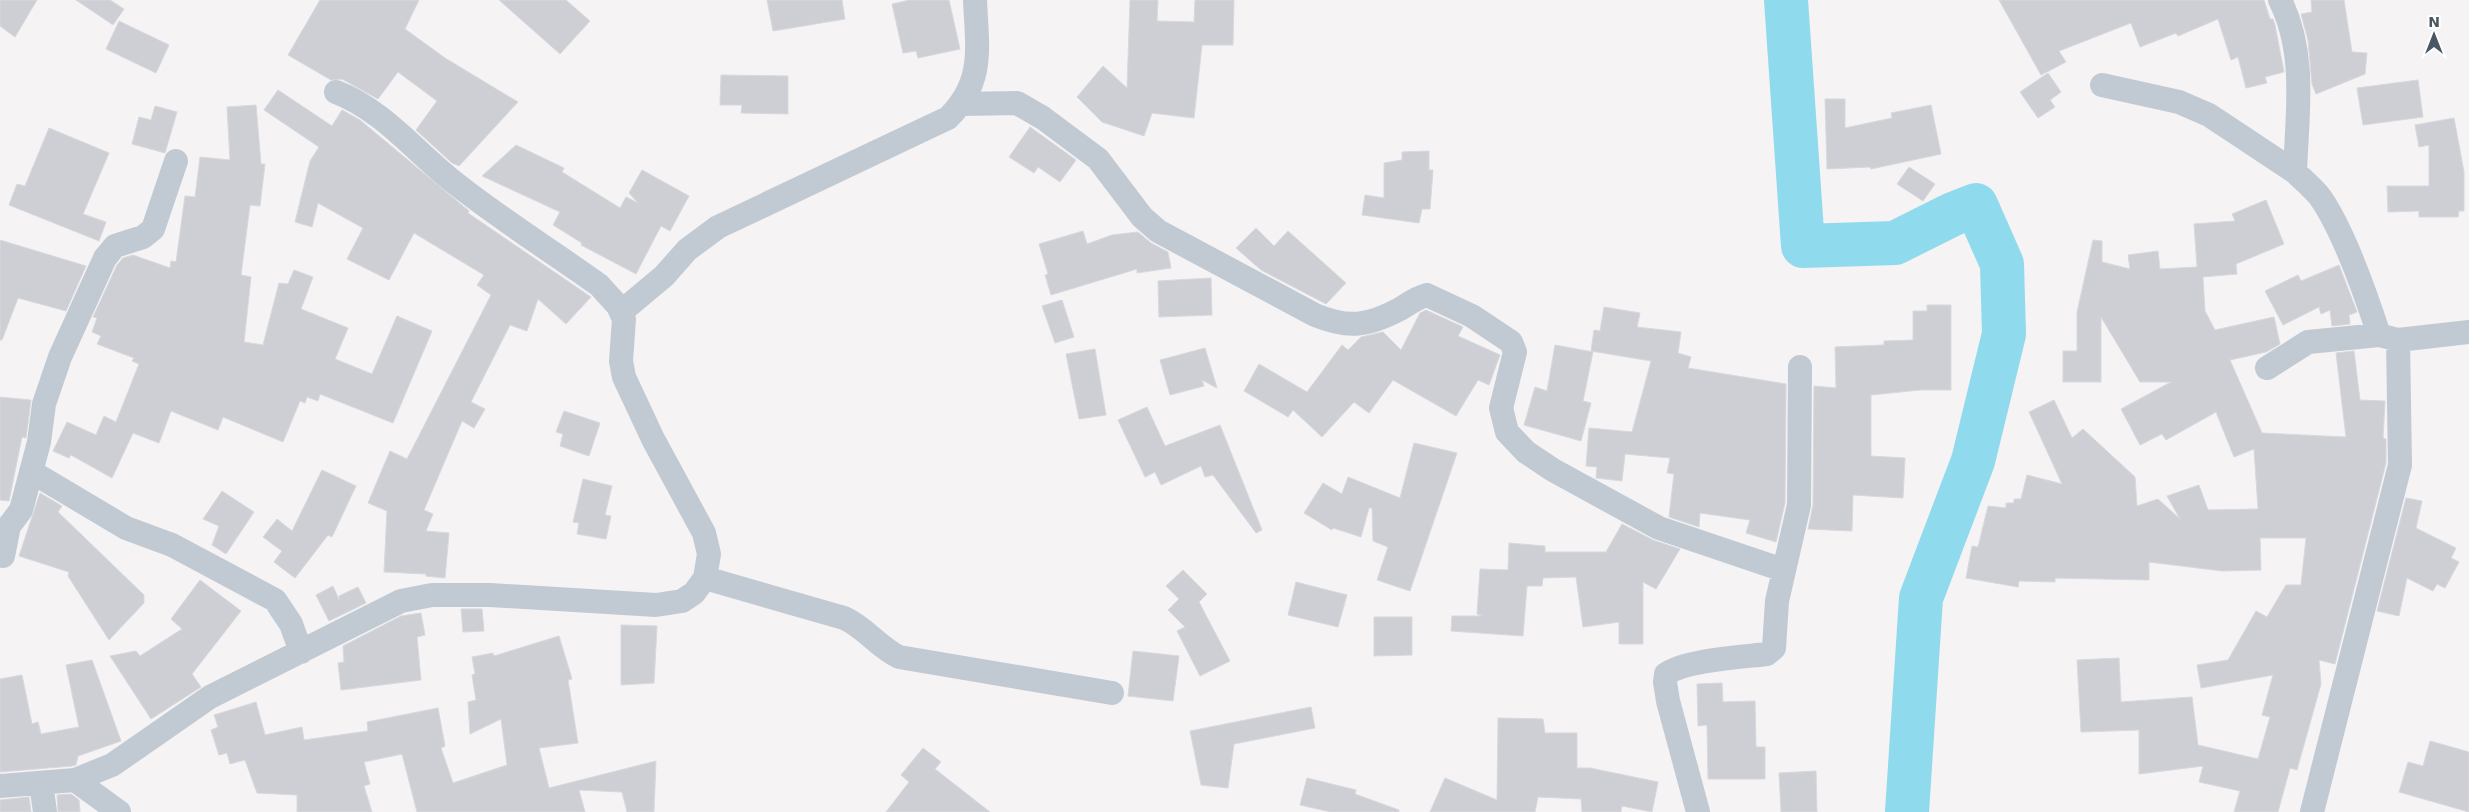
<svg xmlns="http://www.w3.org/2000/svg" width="2469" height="812" font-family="'DejaVu Sans',sans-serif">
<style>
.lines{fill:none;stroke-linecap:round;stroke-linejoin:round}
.river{stroke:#90daee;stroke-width:44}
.building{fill:#cdcfd5;stroke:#d7d9de}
.street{stroke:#c1cad2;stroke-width:24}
</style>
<rect width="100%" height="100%" fill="#f5f3f3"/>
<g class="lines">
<path class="river" d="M 1786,0 L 1803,246 L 1895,243 L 1953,214 L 1976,205 L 2002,264 L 2004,334 L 1973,461 L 1921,598 L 1907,812"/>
</g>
<path class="building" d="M 0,0 L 37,0 L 15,37 L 0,26 Z
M 76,0 L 110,0 L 124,9 L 113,25 Z
M 320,0 L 419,0 L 405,29 L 445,58 L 518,102 L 459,166 L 452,163 L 416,130 L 437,101 L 398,72 L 378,99 L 342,79 L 331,80 L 288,55 Z
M 499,0 L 566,0 L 590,21 L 560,54 Z
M 767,0 L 842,0 L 845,19 L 773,31 Z
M 910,0 L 949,0 L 960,49 L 918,58 L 916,51 L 903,53 L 892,4 Z
M 1130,0 L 1158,0 L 1157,21 L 1194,22 L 1195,0 L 1234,0 L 1233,45 L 1202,45 L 1194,118 L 1152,113 L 1144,136 L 1102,122 L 1077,97 L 1103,66 L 1127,88 Z
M 1999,0 L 2264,0 L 2270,19 L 2273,19 L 2275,25 L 2284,72 L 2265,77 L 2267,83 L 2246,88 L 2238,57 L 2231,60 L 2218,19 L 2178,36 L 2176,33 L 2140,47 L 2131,23 L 2059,51 L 2066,62 L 2041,75 Z
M 2311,0 L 2344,0 L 2352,52 L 2367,53 L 2365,74 L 2316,94 L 2312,84 L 2308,40 L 2301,14 L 2312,12 Z
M 119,21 L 169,45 L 156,73 L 106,49 Z
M 2048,73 L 2061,92 L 2050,100 L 2055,107 L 2038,118 L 2020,92 Z
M 721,75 L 788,76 L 788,114 L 741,113 L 742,105 L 720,105 Z
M 2418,80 L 2423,117 L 2363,125 L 2357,88 Z
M 278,90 L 332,126 L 342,110 L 360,120 L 469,211 L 468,213 L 591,297 L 566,324 L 538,299 L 527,331 L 510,325 L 471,402 L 485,409 L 474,428 L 462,421 L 424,510 L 433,514 L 426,531 L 449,533 L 445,578 L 426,576 L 426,574 L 384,572 L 387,511 L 368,503 L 390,451 L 407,459 L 491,295 L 477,285 L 484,275 L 414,233 L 389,280 L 347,259 L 363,228 L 318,203 L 312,227 L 295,222 L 310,161 L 319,147 L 264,110 Z
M 1825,99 L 1845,99 L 1845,128 L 1892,118 L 1891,113 L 1931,105 L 1941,154 L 1871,169 L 1870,167 L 1827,169 Z
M 256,105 L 261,164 L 265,164 L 260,206 L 250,205 L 241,275 L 251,277 L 244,342 L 263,345 L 279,283 L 288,284 L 294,270 L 313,277 L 301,309 L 348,328 L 335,359 L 372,374 L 397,316 L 432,331 L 393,423 L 320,394 L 318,401 L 307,397 L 305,403 L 300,401 L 283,442 L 223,417 L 218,430 L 171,411 L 159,443 L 133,433 L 112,478 L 71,455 L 69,458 L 53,451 L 67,422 L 96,435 L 104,416 L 116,422 L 139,364 L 132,361 L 134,358 L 97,344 L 101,336 L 92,332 L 97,318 L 93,317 L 117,265 L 123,258 L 133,255 L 170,268 L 171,261 L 176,262 L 185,196 L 195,197 L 200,157 L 230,160 L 227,107 Z
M 155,106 L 177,112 L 165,153 L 132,144 L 139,117 L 151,120 Z
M 2454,118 L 2464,172 L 2464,211 L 2459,211 L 2458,217 L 2419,217 L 2419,211 L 2388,212 L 2387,186 L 2429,186 L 2429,145 L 2419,147 L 2415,125 Z
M 1030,127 L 1076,160 L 1060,182 L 1038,167 L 1034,173 L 1009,157 Z
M 49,128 L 109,153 L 83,214 L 106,222 L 99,241 L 9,205 L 17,184 L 25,186 Z
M 516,145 L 564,168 L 562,172 L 620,208 L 626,197 L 638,203 L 629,193 L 642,170 L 689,196 L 670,231 L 661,226 L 636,274 L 581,245 L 582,243 L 553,225 L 560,212 L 482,176 Z
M 1429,151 L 1429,170 L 1433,170 L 1430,209 L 1422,209 L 1419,223 L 1362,215 L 1365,195 L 1384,198 L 1384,163 L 1402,160 L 1402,152 Z
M 1909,167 L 1935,184 L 1923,201 L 1897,184 Z
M 2266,200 L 2284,244 L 2236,264 L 2237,274 L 2203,277 L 2205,311 L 2215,330 L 2274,317 L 2280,344 L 2266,352 L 2230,360 L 2262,433 L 2346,437 L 2336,353 L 2354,351 L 2360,400 L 2385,401 L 2383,438 L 2386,439 L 2386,463 L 2335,664 L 2319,660 L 2321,684 L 2297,770 L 2290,768 L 2278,812 L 2234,812 L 2240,791 L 2199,782 L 2203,766 L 2139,774 L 2139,730 L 2081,732 L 2077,660 L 2119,658 L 2121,702 L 2192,697 L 2198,745 L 2258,759 L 2270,717 L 2262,715 L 2273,675 L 2201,688 L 2197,665 L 2228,660 L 2256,611 L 2267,617 L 2286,585 L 2301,585 L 2306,538 L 2260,538 L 2261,570 L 2222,571 L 2149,562 L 2149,580 L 2055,578 L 2055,582 L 2019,581 L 2018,587 L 1966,578 L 1972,546 L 1978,547 L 1988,506 L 2006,508 L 2006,503 L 2014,503 L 2014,499 L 2021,499 L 2027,475 L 2062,484 L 2029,412 L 2054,400 L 2072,438 L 2083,429 L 2135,477 L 2137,506 L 2158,499 L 2180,519 L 2167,496 L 2199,485 L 2208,510 L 2258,509 L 2254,449 L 2234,457 L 2216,412 L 2166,440 L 2162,434 L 2140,445 L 2121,409 L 2171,382 L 2140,382 L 2101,317 L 2101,382 L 2063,382 L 2063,351 L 2077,351 L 2077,312 L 2093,240 L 2102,241 L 2102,262 L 2130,269 L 2128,255 L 2158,251 L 2160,269 L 2197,267 L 2194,224 L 2235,221 L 2232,214 Z
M 1256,228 L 1274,246 L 1288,231 L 1346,283 L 1326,304 L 1261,270 L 1236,248 Z
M 1083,231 L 1087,244 L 1112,235 L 1138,232 L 1151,243 L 1168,252 L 1171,268 L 1137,273 L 1137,269 L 1051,295 L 1045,275 L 1048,274 L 1039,244 Z
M 0,240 L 86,266 L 66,311 L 18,298 L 2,340 L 0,340 Z
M 2339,265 L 2357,312 L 2349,315 L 2350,324 L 2332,326 L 2330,310 L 2321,314 L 2319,307 L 2283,325 L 2265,291 L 2298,275 L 2301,281 Z
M 1211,278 L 1212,315 L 1159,317 L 1158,281 Z
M 1062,300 L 1074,337 L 1055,343 L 1042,306 Z
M 1927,305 L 1951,305 L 1951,390 L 1920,390 L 1871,395 L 1871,456 L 1905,458 L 1903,498 L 1853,495 L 1852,531 L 1808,529 L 1813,505 L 1814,386 L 1836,388 L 1835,347 L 1884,345 L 1884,341 L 1913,340 L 1913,311 L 1927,311 Z
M 1604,307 L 1640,313 L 1637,327 L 1681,332 L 1678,353 L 1691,357 L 1688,368 L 1786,384 L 1785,503 L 1776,542 L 1746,533 L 1750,520 L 1700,513 L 1699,527 L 1669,517 L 1674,474 L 1667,473 L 1670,458 L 1625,454 L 1622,481 L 1596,478 L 1597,467 L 1586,466 L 1589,428 L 1632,432 L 1651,361 L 1591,351 L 1594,330 L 1600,331 Z
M 1426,310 L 1463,327 L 1458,336 L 1500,355 L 1489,385 L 1478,380 L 1456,416 L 1393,380 L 1369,413 L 1354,402 L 1322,437 L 1293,410 L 1288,417 L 1244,391 L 1259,364 L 1307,392 L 1342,345 L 1348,350 L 1361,337 L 1383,332 L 1401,350 L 1420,313 Z
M 1555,345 L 1593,352 L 1583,401 L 1591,403 L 1581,441 L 1524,425 L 1535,387 L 1547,391 Z
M 1205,348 L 1217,388 L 1202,380 L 1204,386 L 1170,395 L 1160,360 Z
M 1095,349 L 1106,415 L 1079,419 L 1066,354 Z
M 0,397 L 31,400 L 26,438 L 22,437 L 9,501 L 0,500 Z
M 1147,407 L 1165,446 L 1220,425 L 1262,530 L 1256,533 L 1213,475 L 1205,477 L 1201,466 L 1161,485 L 1155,472 L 1145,477 L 1118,420 Z
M 564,411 L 600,423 L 589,456 L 560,446 L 563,434 L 556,432 Z
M 1414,443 L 1457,453 L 1410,591 L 1377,580 L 1388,547 L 1373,541 L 1372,508 L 1369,508 L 1361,537 L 1333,528 L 1332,530 L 1304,513 L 1323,483 L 1342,494 L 1348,477 L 1400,498 Z
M 322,470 L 356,486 L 332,537 L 328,535 L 295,578 L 274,562 L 282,551 L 263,537 L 277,519 L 292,531 Z
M 583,479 L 612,486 L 605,515 L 611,516 L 606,539 L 577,534 L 579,523 L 573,522 Z
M 222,491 L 254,512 L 226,554 L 212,545 L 219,526 L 203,519 Z
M 40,493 L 62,506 L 58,512 L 144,595 L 144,603 L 109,640 L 68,576 L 69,572 L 19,556 Z
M 2406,498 L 2422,501 L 2416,528 L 2456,548 L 2451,558 L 2459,562 L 2445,588 L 2437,584 L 2433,591 L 2407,578 L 2399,616 L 2377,611 Z
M 1622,524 L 1653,540 L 1680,549 L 1656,589 L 1643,582 L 1643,644 L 1619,644 L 1619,622 L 1583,627 L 1576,577 L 1543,578 L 1542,586 L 1527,586 L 1523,636 L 1451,631 L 1452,616 L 1482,616 L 1477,614 L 1480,569 L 1508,570 L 1509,543 L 1545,546 L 1545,552 L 1606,552 Z
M 1183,570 L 1207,594 L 1199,602 L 1230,661 L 1200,676 L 1177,631 L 1185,627 L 1168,610 L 1179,599 L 1166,586 Z
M 200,580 L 241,611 L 192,674 L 201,687 L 151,719 L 110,656 L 136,651 L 140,656 L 182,629 L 171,619 Z
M 1296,582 L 1347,595 L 1338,627 L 1288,615 Z
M 333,586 L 339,600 L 339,596 L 358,587 L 366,603 L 329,621 L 316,595 Z
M 461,609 L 482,609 L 484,631 L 463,632 Z
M 421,613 L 425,635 L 417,637 L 421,680 L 341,690 L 338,663 L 344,662 L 343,646 L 401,616 Z
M 1374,617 L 1412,617 L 1412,655 L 1374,656 Z
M 621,625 L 657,626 L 654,683 L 621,685 Z
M 559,636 L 572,679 L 568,680 L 578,743 L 539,748 L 549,788 L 656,761 L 654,812 L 627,812 L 622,792 L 579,790 L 585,812 L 417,812 L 402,754 L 364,762 L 370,784 L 364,786 L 372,812 L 297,812 L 297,795 L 257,793 L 245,760 L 230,764 L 227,753 L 219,755 L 211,730 L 218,727 L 214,715 L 256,702 L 265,735 L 302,727 L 304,740 L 368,731 L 367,722 L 438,708 L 445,746 L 441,748 L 453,783 L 507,765 L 501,719 L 470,734 L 468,702 L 476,700 L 472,675 L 475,674 L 472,657 L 493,653 L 494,656 Z
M 1133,651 L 1179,656 L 1173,701 L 1128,696 Z
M 92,660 L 121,741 L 78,756 L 76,765 L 72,766 L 0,772 L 0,679 L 22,675 L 32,724 L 38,722 L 41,734 L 79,727 L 66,665 Z
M 1722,683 L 1723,702 L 1755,701 L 1756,747 L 1765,747 L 1765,779 L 1708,779 L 1707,725 L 1698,726 L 1697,684 Z
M 1311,707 L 1315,728 L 1234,744 L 1228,788 L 1201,785 L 1190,731 Z
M 1498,718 L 1543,719 L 1545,733 L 1577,733 L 1577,768 L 1590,768 L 1658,782 L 1652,812 L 1622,806 L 1621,812 L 1582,812 L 1581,799 L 1538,797 L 1535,812 L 1430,812 L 1445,778 L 1497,800 Z
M 2430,741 L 2469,752 L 2469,812 L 2399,792 L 2408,762 L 2423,766 Z
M 923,748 L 941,762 L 935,769 L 990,812 L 886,812 L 909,782 L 901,775 Z
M 1816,771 L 1817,812 L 1781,812 L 1779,773 Z
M 1307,778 L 1356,790 L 1355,794 L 1399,810 L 1399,812 L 1331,812 L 1300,805 Z
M 71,794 L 79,800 L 80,812 L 58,812 L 57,795 Z
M 29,797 L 31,812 L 0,812 L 0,800 Z"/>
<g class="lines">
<path class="street" d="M 2280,0 C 2307,54 2297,114 2295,172 C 2303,180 2313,188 2320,197 C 2344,231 2366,295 2379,335 L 2398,340
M 2102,85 L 2179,102 L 2209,115 L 2295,172
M 962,104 L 1017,103 L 1043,118 L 1098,159 L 1142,217 L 1158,231 L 1315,315 C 1349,329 1368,326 1400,309 C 1408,304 1418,297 1427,295 L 1472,316 L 1511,342 L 1515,352 L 1501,408 L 1507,432 L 1526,452 L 1553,470 L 1659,528 L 1783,570
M 621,312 L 664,276 L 687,250 L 718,227 L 948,118 C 985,82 977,47 975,0
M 2267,368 L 2308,342 L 2379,335
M 32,472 L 126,528 L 172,545 L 275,600 L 291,624 L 301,652
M 3,556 L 9,526 L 21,510 L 39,442 L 44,404 L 60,357 L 105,258 L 115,246 L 143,237 L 153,229 L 176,161
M 705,578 L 844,618 C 865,627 878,647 899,657 L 1112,693
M 75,780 L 119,812
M 41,783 L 45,812
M 0,786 L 75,780 L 112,765 L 210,697 L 401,601 L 432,595 L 490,595 L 656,605 L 682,601 L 694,593 L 705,578 L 709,554 L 704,533 L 653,439 L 624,377 L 621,361 L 624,319 L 618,306 L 599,285 C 550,250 497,217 450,179 C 414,150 381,109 336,92
M 1698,812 L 1668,701 L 1665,682 L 1666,674 C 1686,660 1742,657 1767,654 L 1774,648 L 1777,601 L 1799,505 L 1800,367
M 2312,812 L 2400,465 L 2398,340 L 2469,332"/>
</g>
<g transform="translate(2434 35)" stroke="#ffffff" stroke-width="4" paint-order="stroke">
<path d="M0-4L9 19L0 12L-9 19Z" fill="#4a5661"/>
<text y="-8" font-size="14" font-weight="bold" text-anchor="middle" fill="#4a5661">N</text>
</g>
</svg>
